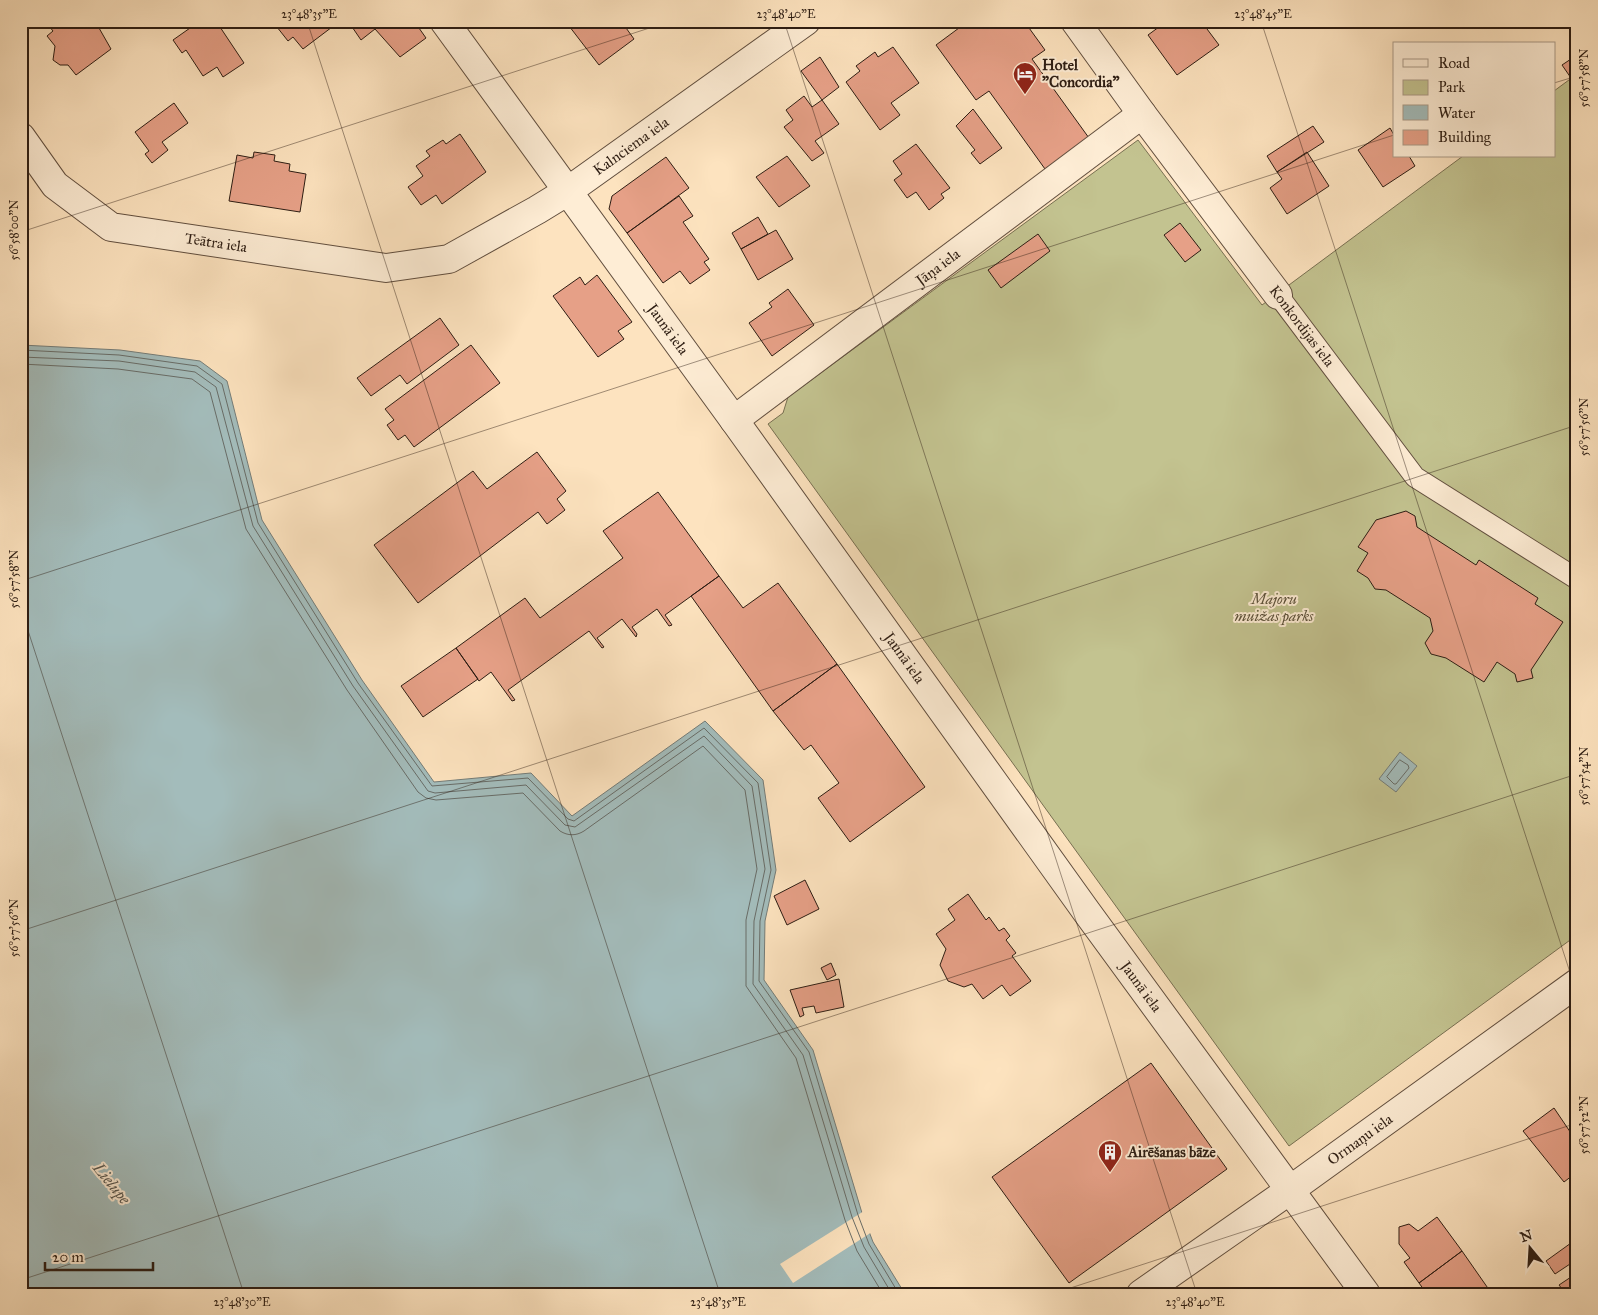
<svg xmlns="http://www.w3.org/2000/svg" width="1598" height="1315" font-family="'IM FELL Great Primer',serif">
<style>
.green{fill:#c3c390;stroke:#787052}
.water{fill:#a3bcbb;stroke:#747c78}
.pier{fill:#fde3bf}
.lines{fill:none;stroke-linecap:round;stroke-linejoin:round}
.shore{stroke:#686c67;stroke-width:1}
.building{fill:#e6a087;stroke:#2d1d13}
.lane-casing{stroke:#614e3e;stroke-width:22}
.street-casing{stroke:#614e3e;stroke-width:30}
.lane{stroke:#feedd5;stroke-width:20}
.street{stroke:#feedd5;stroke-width:28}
.ticks{fill:none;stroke:#2d1d13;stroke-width:1;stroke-opacity:0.45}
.labels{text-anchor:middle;stroke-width:4;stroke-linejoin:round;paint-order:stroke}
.poi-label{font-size:15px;font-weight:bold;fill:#2d1d13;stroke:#feedd5;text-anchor:start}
.street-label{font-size:15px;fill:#2d1d13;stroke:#feedd5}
.park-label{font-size:15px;font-style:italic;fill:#5a4f38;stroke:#feedd5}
.water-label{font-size:16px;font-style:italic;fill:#56554e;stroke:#feedd5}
.neatline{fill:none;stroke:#2d1d13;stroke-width:2}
.ticks-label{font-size:12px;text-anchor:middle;fill:#2d1d13}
</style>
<rect width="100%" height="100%" fill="#fde3bf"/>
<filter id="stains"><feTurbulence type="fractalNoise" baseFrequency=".004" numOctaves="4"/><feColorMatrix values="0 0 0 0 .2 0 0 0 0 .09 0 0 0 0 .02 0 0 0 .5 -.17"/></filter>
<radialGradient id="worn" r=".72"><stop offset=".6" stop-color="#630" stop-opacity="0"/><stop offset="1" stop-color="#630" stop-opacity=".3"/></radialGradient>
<path class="green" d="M 1577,74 L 1577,935 L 1289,1146 L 768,424 L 783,413 L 788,397 L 1138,140 L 1262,305 L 1463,156 L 1554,156 L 1554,91 Z"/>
<path class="water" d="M 21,345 L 120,350 L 200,361 L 227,381 L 262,520 L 362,680 L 434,782 L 531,773 L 572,816 L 705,721 L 763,780 L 776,870 L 765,921 L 764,980 L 813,1050 L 862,1213 L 873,1242 L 905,1294 L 21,1294 Z
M 1400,752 L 1417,766 L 1396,792 L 1379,779 Z"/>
<path class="pier" d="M 864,1211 L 872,1232 L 793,1283 L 780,1264 Z"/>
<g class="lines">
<path class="shore" d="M 21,350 L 119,355 L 197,366 L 222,384 L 258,523 L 358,683 L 432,786 L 528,778 L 568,819 L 574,821 L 704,728 L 758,783 L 771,870 L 760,921 L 759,981 L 809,1052 L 858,1215 L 869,1244 L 899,1294
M 21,357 L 119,361 L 195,372 L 216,387 L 253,526 L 353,686 L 428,791 L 435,793 L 526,785 L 565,825 L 575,827 L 704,736 L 752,786 L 765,869 L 754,921 L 753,984 L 803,1055 L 852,1217 L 864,1247 L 892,1294
M 21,364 L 118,369 L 192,379 L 210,392 L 246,529 L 347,690 L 418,792 L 426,798 L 436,800 L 523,793 L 560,831 C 568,836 576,836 584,831 L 703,746 L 745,790 L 757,869 L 746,920 L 746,986 L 796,1058 L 845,1220 L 857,1251 L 883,1294
M 1400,760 L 1408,765 L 1409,768 L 1396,784 L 1394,784 L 1387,777 Z"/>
</g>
<path class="building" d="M 45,21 L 95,21 L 111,49 L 76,75 L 68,65 L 60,65 L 53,60 L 55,46 L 47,36 L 53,31 Z
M 200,21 L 216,21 L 244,63 L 223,77 L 217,67 L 203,76 L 186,50 L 182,53 L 173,40 Z
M 274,21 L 340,21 L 303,49 L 293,37 L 288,41 L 273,22 Z
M 348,21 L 414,21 L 426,38 L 400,57 L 375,29 L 361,40 Z
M 621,21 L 634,39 L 599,65 L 566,22 Z
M 959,21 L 1024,21 L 1045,50 L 1032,59 L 1089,138 L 1045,169 L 989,91 L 976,100 L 936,45 L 963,25 Z
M 1160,21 L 1201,21 L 1219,45 L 1177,75 L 1148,35 L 1163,24 Z
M 1568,21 L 1577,21 L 1577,28 L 1574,30 Z
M 893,47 L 919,83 L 891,103 L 900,115 L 880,130 L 846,82 L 860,71 L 856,66 L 875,52 L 878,57 Z
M 1577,55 L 1577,75 L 1571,78 L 1562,65 Z
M 820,57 L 839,87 L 822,100 L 801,71 Z
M 804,96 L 812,107 L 822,100 L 839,124 L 815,141 L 824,153 L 812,161 L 784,127 L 793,120 L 786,110 Z
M 174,103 L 188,123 L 162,142 L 168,150 L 152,163 L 145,154 L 149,151 L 135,132 Z
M 973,109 L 1002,148 L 980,164 L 971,153 L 975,150 L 956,126 Z
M 1313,126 L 1324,142 L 1277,172 L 1267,156 Z
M 1390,128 L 1394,135 L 1394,156 L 1409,156 L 1415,166 L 1383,187 L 1358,150 Z
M 460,134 L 486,172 L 442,204 L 436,195 L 421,205 L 408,187 L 423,176 L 416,166 L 430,156 L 426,151 L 443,140 L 446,144 Z
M 916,144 L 950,188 L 941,194 L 944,198 L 929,210 L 916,192 L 907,198 L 894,180 L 902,174 L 893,161 Z
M 254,152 L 275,155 L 274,161 L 290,164 L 289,171 L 306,174 L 300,212 L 229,201 L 237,155 L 253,158 Z
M 1307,152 L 1329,186 L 1287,214 L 1270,188 L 1282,179 L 1277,172 Z
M 787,156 L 810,186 L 779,207 L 756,177 Z
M 666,157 L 689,188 L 627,233 L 609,209 L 612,196 Z
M 679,196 L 693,216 L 683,222 L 709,259 L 704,262 L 710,270 L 690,284 L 680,271 L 663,283 L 627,233 Z
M 758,217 L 768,234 L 741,249 L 732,233 Z
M 1180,223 L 1201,250 L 1185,262 L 1164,235 Z
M 776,230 L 793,259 L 758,280 L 741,249 Z
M 1038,234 L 1050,251 L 1001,288 L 988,270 Z
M 597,275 L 632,322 L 618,331 L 624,339 L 598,357 L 553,296 L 580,277 L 585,285 Z
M 788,289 L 814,325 L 772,356 L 749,323 L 772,307 L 769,303 Z
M 440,318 L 459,345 L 407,384 L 400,375 L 371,396 L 357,378 Z
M 471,345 L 500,383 L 414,447 L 405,435 L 398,440 L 387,425 L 394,420 L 385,409 Z
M 537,452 L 566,491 L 557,499 L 565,510 L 547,524 L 538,512 L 418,603 L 374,545 L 473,471 L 487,489 Z
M 658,492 L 719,576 L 665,615 L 672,625 L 669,626 L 657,609 L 632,627 L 637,634 L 636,637 L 622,619 L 597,638 L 604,647 L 602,648 L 589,631 L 508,690 L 515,700 L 512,701 L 491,672 L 479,681 L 456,648 L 525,598 L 540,618 L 623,558 L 603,531 Z
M 1406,511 L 1415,516 L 1417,527 L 1476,565 L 1479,560 L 1538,598 L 1535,604 L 1563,622 L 1531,670 L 1533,678 L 1517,682 L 1515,674 L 1497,662 L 1484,682 L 1446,658 L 1431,654 L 1425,643 L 1433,631 L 1430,618 L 1386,590 L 1375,589 L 1368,578 L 1357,571 L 1368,553 L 1358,547 L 1376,520 Z
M 719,576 L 743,608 L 778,583 L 837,664 L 773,711 L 691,596 Z
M 456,648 L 478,679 L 423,717 L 401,686 Z
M 837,664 L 925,787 L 850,842 L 818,798 L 839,783 L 811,745 L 804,750 L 773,711 Z
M 805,880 L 819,909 L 787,925 L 774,896 Z
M 968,894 L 986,920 L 989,917 L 999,931 L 1004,928 L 1010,936 L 1006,940 L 1016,953 L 1012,956 L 1031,981 L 1010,996 L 1002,985 L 983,999 L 972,984 L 964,987 L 948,981 L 940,965 L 946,949 L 936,934 L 955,920 L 948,909 Z
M 831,963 L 836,975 L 827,980 L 821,968 Z
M 839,979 L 844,1007 L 816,1013 L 814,1006 L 802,1008 L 804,1015 L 800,1017 L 790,990 Z
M 1151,1063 L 1227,1169 L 1069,1283 L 992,1177 Z
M 1554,1108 L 1577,1142 L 1577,1172 L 1564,1182 L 1523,1131 Z
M 1437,1217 L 1462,1251 L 1419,1283 L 1404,1262 L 1410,1258 L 1399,1244 L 1399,1227 L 1409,1224 L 1418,1231 Z
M 1571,1243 L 1577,1251 L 1577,1268 L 1573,1262 L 1555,1274 L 1546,1261 Z
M 1462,1251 L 1492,1294 L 1427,1294 L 1419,1283 Z
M 1577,1273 L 1577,1294 L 1566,1294 L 1559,1285 Z"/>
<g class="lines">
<g class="lane-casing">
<path id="lane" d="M 1278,295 L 1415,477 L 1577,579"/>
</g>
<g class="street-casing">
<g id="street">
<path id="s1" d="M 444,21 L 734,420 L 1086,911 L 1366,1294"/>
<path d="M 1075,21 L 1142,114 L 1278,295"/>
<path id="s2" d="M 21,137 L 55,185 L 111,227 L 386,268 L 449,259 L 537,210 L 568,191 L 806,21"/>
<path id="s3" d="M 734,420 L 1142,114"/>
<path id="s4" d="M 1141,1294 L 1290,1190 L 1577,983"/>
</g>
</g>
<use href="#lane" class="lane"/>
<use href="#street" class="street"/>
</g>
<path class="ticks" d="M 307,21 L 720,1294M 784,21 L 1197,1294M 1261,21 L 1577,994M 1554,83 L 1577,76M 21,232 L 671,21M 21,581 L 1394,135M 21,609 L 244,1294M 21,931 L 1577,425M 21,1280 L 1577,774M 1052,1294 L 1577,1123"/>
<defs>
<g id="hotel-pin" transform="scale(1.25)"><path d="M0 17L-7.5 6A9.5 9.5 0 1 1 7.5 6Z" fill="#8f2418" stroke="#feedd5"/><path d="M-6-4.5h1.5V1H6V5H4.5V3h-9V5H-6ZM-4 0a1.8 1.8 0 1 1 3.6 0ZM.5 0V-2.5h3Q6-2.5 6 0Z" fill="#fff"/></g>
<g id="building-pin" transform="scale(1.25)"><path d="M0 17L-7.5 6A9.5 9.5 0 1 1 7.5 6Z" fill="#8f2418" stroke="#feedd5"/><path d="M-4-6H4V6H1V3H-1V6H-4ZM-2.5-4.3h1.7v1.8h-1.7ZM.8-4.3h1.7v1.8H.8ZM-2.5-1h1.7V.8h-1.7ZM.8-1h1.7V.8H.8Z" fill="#fff"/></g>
</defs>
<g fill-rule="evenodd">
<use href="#hotel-pin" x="1025" y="74"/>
<use href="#building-pin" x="1110" y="1152"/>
</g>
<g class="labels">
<g class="poi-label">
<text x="1042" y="70">Hotel<tspan x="1042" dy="17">"Concordia"</tspan></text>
<text x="1128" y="1157">Airēšanas bāze</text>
</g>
<g class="street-label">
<text dy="5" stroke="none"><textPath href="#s2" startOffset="685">Kalnciema iela</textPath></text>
<text dy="5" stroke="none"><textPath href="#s2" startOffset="235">Teātra iela</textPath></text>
<text dy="5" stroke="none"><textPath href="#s3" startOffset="255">Jāņa iela</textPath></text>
<text transform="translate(1302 326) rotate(53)" y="5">Konkordijas iela</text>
<text dy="5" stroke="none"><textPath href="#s1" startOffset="381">Jaunā iela</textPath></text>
<text dy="5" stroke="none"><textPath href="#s1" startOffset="786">Jaunā iela</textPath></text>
<text dy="5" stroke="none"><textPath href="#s1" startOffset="1191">Jaunā iela</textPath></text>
<text dy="5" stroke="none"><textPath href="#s4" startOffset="268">Ormaņu iela</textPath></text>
</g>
<g class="park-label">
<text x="1274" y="604">Majoru<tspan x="1274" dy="17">muižas parks</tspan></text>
</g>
<g class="water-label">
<text transform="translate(112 1183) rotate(51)" y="6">Lielupe</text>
</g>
</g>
<rect width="1598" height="1315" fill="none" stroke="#fde3bf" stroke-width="55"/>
<rect x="1393" y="42" width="162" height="115" fill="#feedd5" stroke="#aa9a87"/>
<rect x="1403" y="59" width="25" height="8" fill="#feedd5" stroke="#aa9a87"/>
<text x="1438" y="68" font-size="15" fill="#2d1d13">Road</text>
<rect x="1403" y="80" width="25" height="15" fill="#c3c390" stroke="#aa9a87"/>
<text x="1438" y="92" font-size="15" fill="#2d1d13">Park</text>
<rect x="1403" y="105" width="25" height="15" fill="#a3bcbb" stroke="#aa9a87"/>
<text x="1438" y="118" font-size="15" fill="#2d1d13">Water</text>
<rect x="1403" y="130" width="25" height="15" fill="#e6a087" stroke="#aa9a87"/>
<text x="1438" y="142" font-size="15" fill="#2d1d13">Building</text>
<g transform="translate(1530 1248) rotate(342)" stroke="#feedd5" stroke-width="4" paint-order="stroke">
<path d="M0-4L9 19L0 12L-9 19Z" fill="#2d1d13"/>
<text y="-8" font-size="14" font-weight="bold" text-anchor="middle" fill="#2d1d13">N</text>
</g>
<path d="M45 1262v8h108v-8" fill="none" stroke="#2d1d13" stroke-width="2.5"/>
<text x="52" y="1262" font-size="15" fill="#2d1d13" stroke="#feedd5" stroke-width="4" paint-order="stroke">20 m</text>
<rect x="28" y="28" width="1542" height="1260" class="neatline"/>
<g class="ticks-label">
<text x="309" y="18">23°48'35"E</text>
<text x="786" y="18">23°48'40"E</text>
<text x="1263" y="18">23°48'45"E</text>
<text transform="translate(1584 78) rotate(-90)" y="4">56°57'58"N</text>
<text transform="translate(14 230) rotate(-90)" y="4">56°58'00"N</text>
<text transform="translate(1584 427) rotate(-90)" y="4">56°57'56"N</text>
<text transform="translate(14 579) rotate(-90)" y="4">56°57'58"N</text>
<text transform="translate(1584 776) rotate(-90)" y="4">56°57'54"N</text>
<text transform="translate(14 928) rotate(-90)" y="4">56°57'56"N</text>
<text transform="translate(1584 1125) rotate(-90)" y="4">56°57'52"N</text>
<text x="242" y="1306">23°48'30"E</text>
<text x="718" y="1306">23°48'35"E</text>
<text x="1195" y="1306">23°48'40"E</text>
</g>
<rect width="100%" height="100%" filter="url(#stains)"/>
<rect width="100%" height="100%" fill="url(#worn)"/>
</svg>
